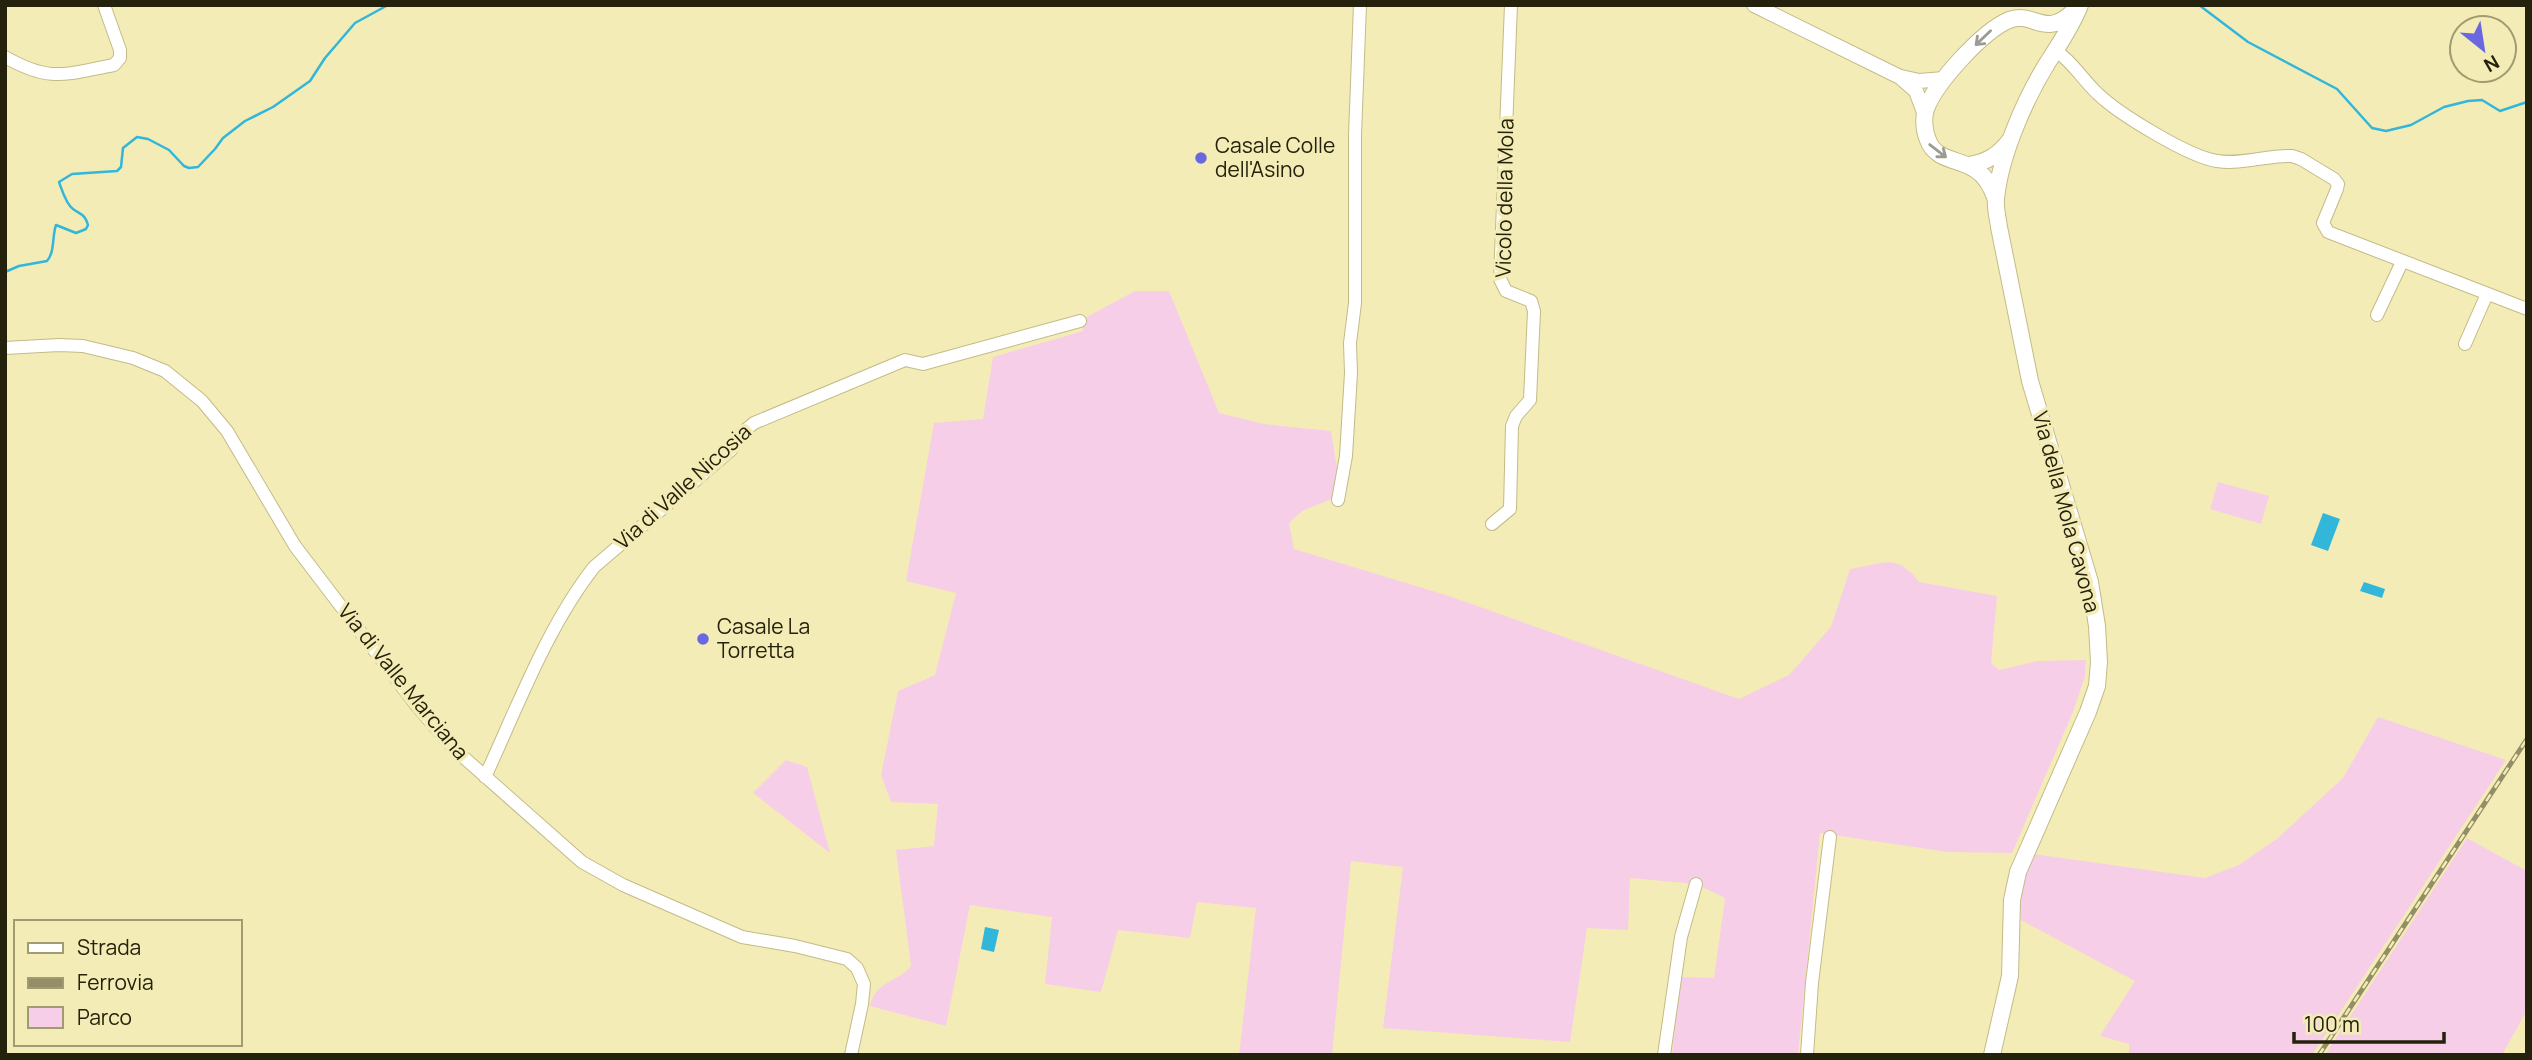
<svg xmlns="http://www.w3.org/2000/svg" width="2532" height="1060" font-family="Manrope,sans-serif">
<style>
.green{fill:#f7cee7}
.water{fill:#32b6d9}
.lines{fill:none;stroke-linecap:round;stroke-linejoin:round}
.stream{stroke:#32b6d9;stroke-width:2.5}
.minor-casing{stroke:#c3bb87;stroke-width:14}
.tertiary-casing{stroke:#c3bb87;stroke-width:16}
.secondary-casing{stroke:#c3bb87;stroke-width:18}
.minor{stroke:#fff;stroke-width:12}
.tertiary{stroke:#fff;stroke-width:14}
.secondary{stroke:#fff;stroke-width:16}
.rail-casing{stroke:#948e67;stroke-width:5}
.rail{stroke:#f4ecb6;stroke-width:2.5;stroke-dasharray:8;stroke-linecap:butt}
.oneway{stroke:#9c9b92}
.poi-dot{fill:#6b67e1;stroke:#f4ecb6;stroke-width:2.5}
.labels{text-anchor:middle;stroke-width:7;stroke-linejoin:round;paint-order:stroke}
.poi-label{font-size:21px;fill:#24210c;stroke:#f4ecb6;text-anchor:start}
.street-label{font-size:21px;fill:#24210c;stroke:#f4ecb6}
</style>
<rect width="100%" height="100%" fill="#f4ecb6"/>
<path class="green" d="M 1135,291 L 1169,291 L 1219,413 L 1264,424 L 1331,431 L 1339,480 L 1334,498 L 1302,511 L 1289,523 L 1294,549 L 1449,596 L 1739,699 L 1789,675 L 1831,627 L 1850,569 C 1884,564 1896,552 1919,582 L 1997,596 L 1991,663 L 1999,670 L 2037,661 L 2086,660 L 2085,676 L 2073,712 L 2012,853 L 1948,852 L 1820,833 L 1798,1055 L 1672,1055 L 1681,977 L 1714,978 L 1725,898 L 1696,884 L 1630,878 L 1628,930 L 1587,928 L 1570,1042 L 1383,1028 L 1403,867 L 1351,861 L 1332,1055 L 1239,1055 L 1256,908 L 1197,902 L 1190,938 L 1118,930 L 1101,992 L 1045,984 L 1052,917 L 970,905 L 946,1026 L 870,1006 C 876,980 896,984 911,966 L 896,850 L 934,846 L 938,804 L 891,802 L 881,775 L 898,691 L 935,675 L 956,593 L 906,581 L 934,423 L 983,419 L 993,357 L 1083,331 L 1085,318 Z
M 2218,482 L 2269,496 L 2261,524 L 2210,509 Z
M 2378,717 L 2506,760 L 2312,1055 L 2129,1055 L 2129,1044 L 2100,1036 L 2135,981 L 2021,920 C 2018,892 2022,879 2033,854 L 2205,878 L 2239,865 L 2278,838 L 2343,778 Z
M 786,760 L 807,767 L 830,853 L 753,793 Z
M 2467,838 L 2527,871 L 2527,1010 L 2502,1055 L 2325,1055 Z"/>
<path class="water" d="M 2323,513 L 2340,519 L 2328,551 L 2311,545 Z
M 2364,582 L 2385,589 L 2382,598 L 2360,591 Z
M 985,927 L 999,930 L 994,952 L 981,949 Z"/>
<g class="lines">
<path class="stream" d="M 2199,5 L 2248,42 L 2337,89 L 2372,128 L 2386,131 L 2411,125 L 2444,107 L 2468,101 L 2482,100 L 2500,111 L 2527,102
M 5,272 L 19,266 L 47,261 C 55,252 52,236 56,225 L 76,233 L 86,229 L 88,225 C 85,214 81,215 73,209 C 66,204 62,190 59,182 L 72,174 L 117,171 L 121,167 L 123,148 L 137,137 L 148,139 L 169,150 L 184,166 L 189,168 L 198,167 L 215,149 L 223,138 L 245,121 L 273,107 L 310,81 L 325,58 L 355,23 L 388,5"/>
<g class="minor-casing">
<path id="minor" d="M 2056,51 C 2073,62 2082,79 2097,93 C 2117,113 2189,157 2217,161 C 2242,165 2267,155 2292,156 L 2301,159 L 2334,179 L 2338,184 L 2337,189 L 2323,223 L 2328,232 L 2527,309
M 5,57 C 51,83 65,74 114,65 L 120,58 L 120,50 L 104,5
M 2377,315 L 2402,262
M 2465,344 L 2487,294
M 5,348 L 59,345 L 83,346 L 133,358 L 165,371 L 202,401 L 227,431 L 295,546 L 416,705 L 452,747 L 582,862 L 623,885 L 742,937 L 795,946 L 847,959 L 857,968 L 864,984 L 862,1004 L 851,1055
M 1338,500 L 1346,456 L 1351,373 L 1350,343 L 1355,303 L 1355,135 L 1360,5
M 1492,524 L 1510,509 L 1512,426 L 1516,416 L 1530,400 L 1534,311 L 1531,301 L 1506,291 L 1500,279 L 1511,5
M 485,777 C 517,708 547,627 594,567 L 731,450 L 742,433 L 754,423 L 905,360 L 923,364 L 1080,321
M 1664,1055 L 1681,937 L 1696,884
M 1807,1055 L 1812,983 L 1830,837"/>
</g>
<g class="tertiary-casing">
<path id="tertiary" d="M 1754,5 L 1900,77 L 1916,91 L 1925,115
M 1901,77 L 1919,81 L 1944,79"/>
</g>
<g class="secondary-casing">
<path id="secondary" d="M 1969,165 C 1987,162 1999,155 2010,140
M 1996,200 C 1992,188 1987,177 1976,170 C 1961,159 1935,161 1928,140 C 1924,131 1923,118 1926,109 C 1936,82 1983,31 2009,20 C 2035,10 2045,42 2077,8
M 1992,1055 L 2010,976 L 2012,900 L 2018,872 L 2088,712 L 2097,686 L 2099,662 L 2097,626 L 2090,582 L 2030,381 L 1999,227 C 1998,218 1995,209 1996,199 C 2000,156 2025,99 2048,62 C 2060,43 2072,26 2080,5"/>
</g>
<use href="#minor" class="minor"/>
<use href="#tertiary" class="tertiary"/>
<use href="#secondary" class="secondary"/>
<g class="rail-casing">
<path id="rail" d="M 2319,1055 L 2527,739"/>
</g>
<use href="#rail" class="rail"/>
</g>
<defs><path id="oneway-shaft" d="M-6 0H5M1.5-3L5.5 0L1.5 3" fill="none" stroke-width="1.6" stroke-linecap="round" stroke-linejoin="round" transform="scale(1.75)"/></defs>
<g class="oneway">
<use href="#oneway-shaft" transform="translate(1983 38) rotate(136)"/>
<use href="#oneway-shaft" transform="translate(1938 151) rotate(38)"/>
</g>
<g class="poi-dot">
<circle cx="1201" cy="158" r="7"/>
<circle cx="703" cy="639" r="7"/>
</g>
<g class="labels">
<g class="poi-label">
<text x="1215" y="153">Casale Colle<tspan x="1215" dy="24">dell'Asino</tspan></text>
<text x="717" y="634">Casale La<tspan x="717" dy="24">Torretta</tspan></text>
</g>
<g class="street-label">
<text transform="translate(1505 198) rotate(-89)" y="7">Vicolo della Mola</text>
<text transform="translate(683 487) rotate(-42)" y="7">Via di Valle Nicosia</text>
<text transform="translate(2066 512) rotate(75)" y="7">Via della Mola Cavona</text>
<text transform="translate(403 682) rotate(51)" y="7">Via di Valle Marciana</text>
</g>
</g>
<rect width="2532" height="1060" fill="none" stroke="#24210c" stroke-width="14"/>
<rect x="14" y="920" width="228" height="126" fill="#f4ecb6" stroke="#a19b72" stroke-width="2"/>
<rect x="28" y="943" width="35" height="10" fill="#ffffff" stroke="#a19b72" stroke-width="2"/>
<text x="77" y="955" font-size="21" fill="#24210c">Strada</text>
<rect x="28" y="978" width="35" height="10" fill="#948e67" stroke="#a19b72" stroke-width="2"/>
<text x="77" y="990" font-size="21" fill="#24210c">Ferrovia</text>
<rect x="28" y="1007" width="35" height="21" fill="#f7cee7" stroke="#a19b72" stroke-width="2"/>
<text x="77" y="1025" font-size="21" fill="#24210c">Parco</text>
<g transform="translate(2483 49) rotate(150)"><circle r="33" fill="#f4ecb6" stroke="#a19b72" stroke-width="2"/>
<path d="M0-5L12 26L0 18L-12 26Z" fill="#6b67e1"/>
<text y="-10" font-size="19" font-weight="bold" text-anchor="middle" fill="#24210c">N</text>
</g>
<path d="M2294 1032v10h150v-10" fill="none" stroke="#24210c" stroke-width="3.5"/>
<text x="2304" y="1032" font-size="21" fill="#24210c" stroke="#f4ecb6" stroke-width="5" paint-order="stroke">100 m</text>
</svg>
